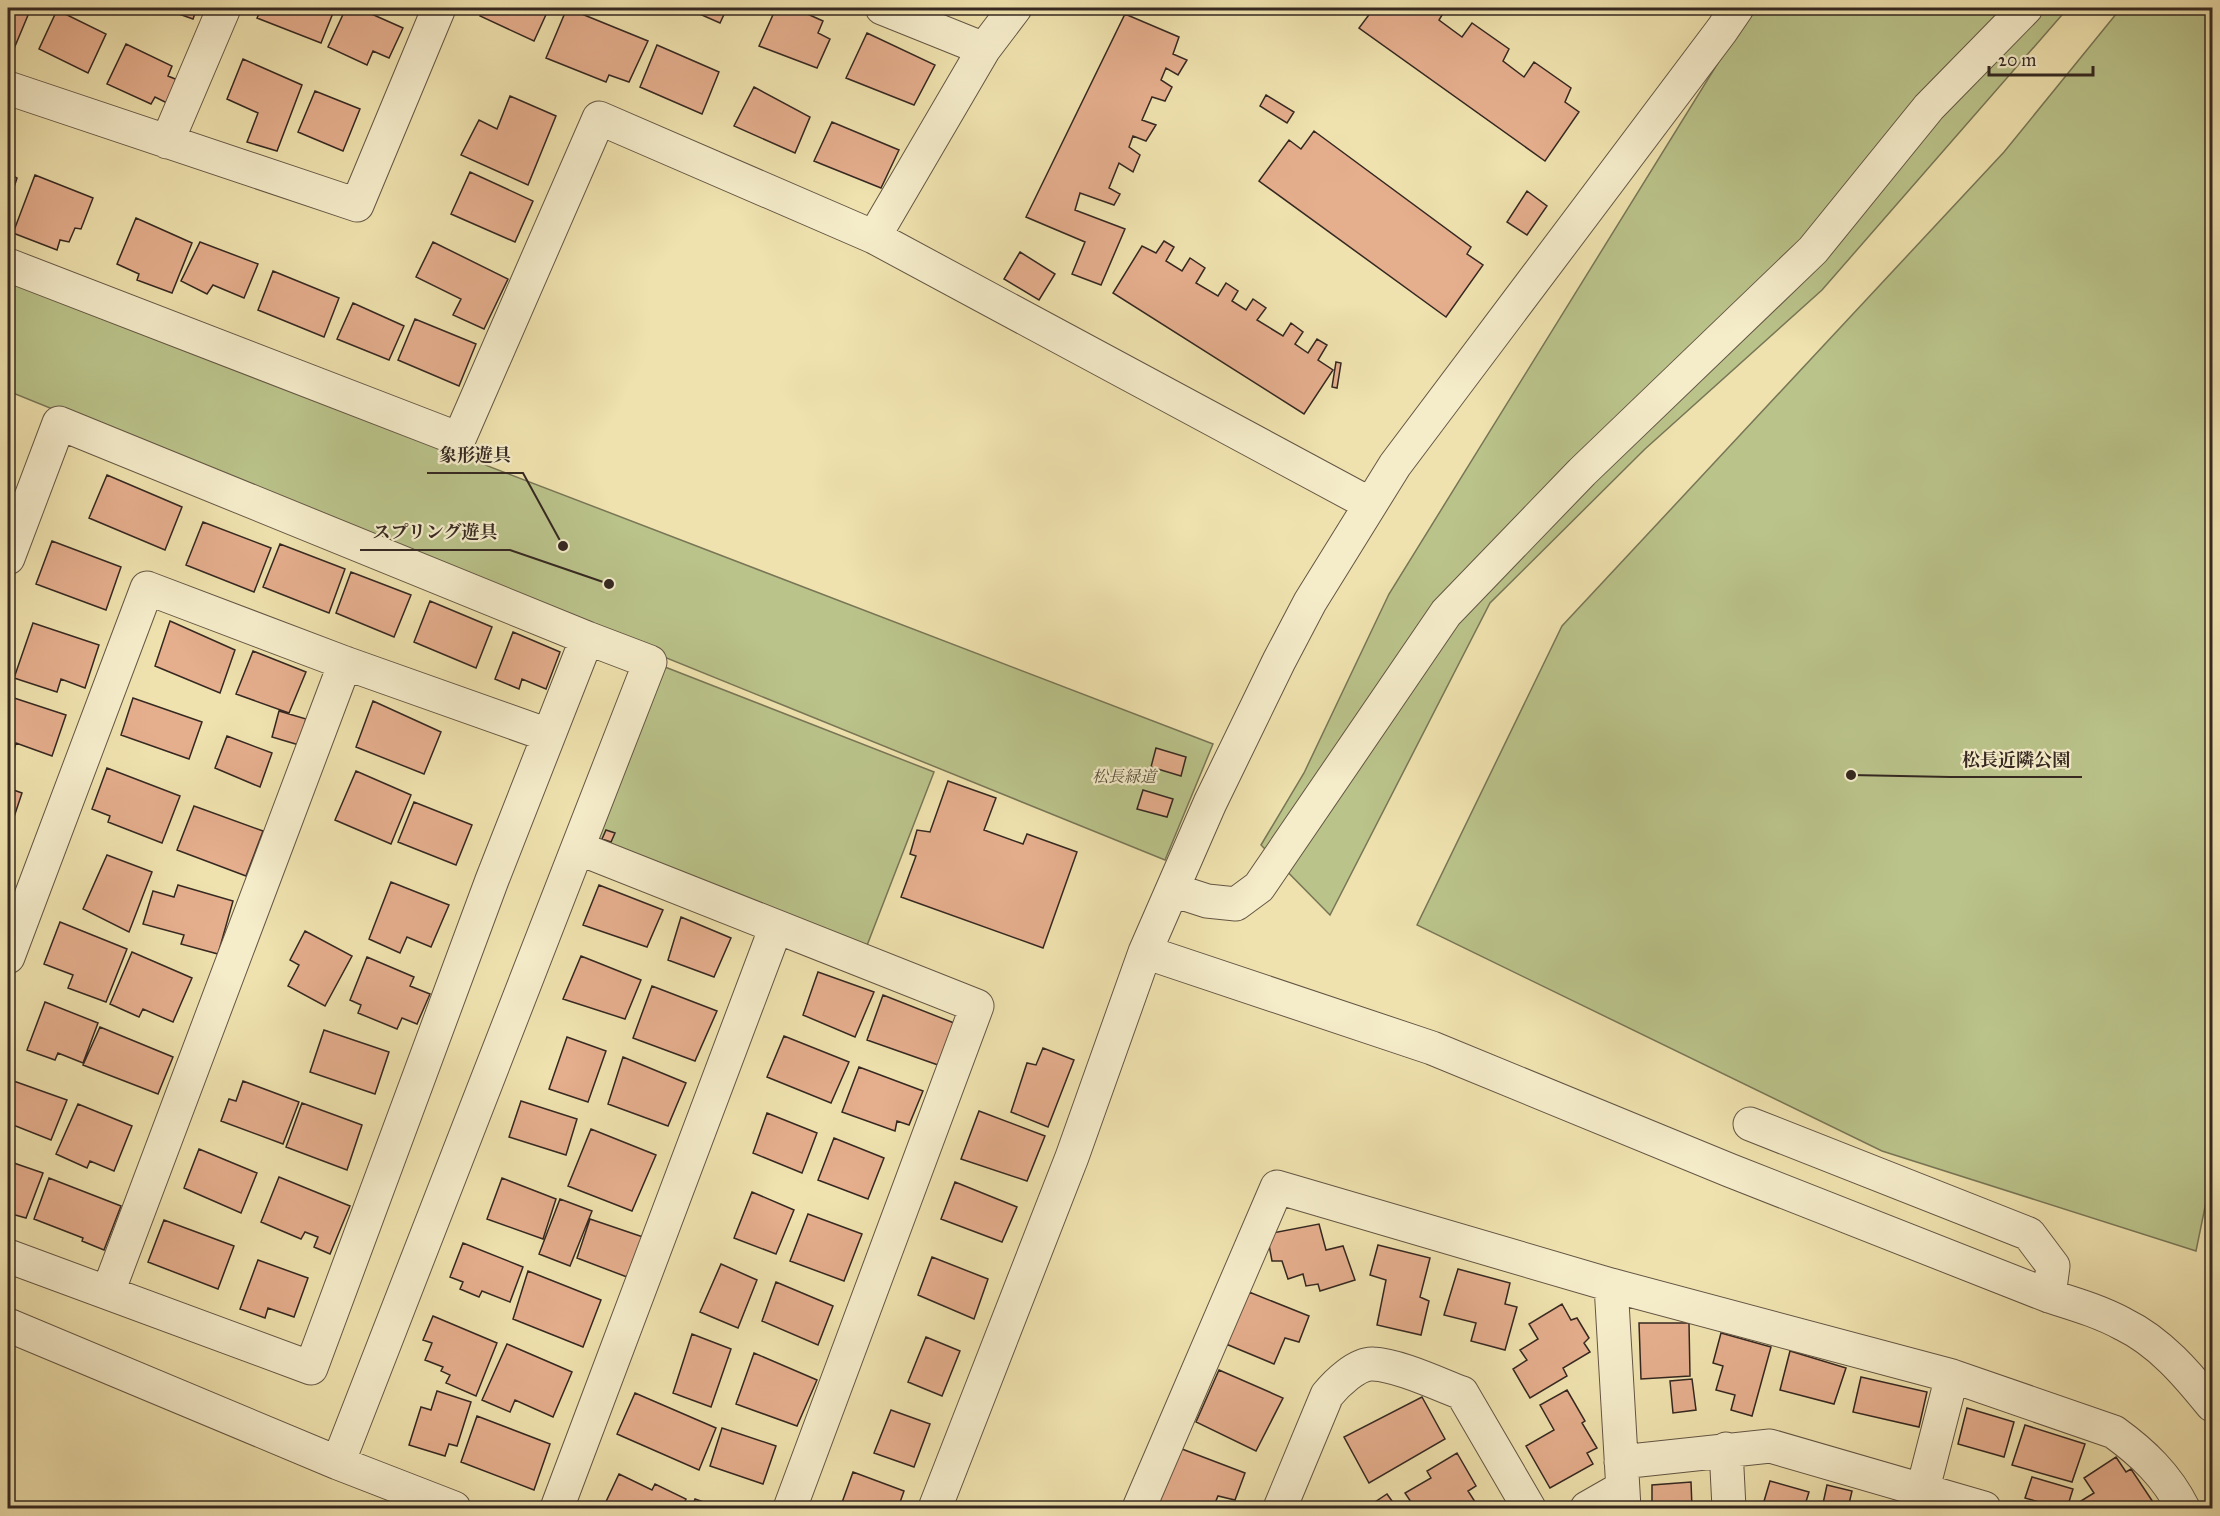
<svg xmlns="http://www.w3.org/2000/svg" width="2220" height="1516" font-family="'IM FELL Great Primer','Noto Serif JP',serif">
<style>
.green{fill:#bac38a;stroke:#787656;stroke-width:1.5}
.building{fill:#e5ae8d;stroke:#352821;stroke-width:1.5}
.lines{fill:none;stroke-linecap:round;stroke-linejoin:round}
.minor-casing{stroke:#645644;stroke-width:35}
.minor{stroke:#f5ecca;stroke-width:33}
.labels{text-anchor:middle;stroke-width:4.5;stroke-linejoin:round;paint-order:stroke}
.park-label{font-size:16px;font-style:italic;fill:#564f3b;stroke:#f5ecca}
.leader{fill:none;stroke:#352821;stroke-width:2}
.callout-dot{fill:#352821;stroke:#f5ecca;stroke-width:2}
.callout-label{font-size:18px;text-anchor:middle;font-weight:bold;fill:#352821;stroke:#f5ecca;stroke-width:4.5;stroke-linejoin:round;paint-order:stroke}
</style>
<rect width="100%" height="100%" fill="#efe2ae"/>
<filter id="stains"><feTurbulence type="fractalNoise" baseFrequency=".00333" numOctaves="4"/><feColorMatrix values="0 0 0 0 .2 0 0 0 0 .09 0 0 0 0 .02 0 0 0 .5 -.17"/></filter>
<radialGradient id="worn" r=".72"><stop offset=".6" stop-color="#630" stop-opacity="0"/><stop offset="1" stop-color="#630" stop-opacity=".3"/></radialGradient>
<path class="green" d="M 1752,8 L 2068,8 L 1822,290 L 1645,449 L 1490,603 L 1330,915 L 1261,845 L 1304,773 L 1389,594 Z
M 2121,8 L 2212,8 L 2212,1173 L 2196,1251 L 1882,1151 L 1417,925 L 1562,626 L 2004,152 Z
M 8,282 L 1213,744 L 1165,860 L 8,391 Z
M 665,667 L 934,772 L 866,948 L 597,842 Z"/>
<path class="building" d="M 8,8 L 31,8 L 13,51 L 8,49 Z
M 162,8 L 197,8 L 193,19 Z
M 262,8 L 335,8 L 321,43 L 257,18 Z
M 346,8 L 358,8 L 403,28 L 389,58 L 373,51 L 367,65 L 328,47 Z
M 484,8 L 549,8 L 534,41 L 480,16 Z
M 567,8 L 648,41 L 629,82 L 609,75 L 606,82 L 546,58 Z
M 686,8 L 727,8 L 720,23 Z
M 776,8 L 794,8 L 823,21 L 818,33 L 830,39 L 817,68 L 759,46 Z
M 1374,8 L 1441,8 L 1445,10 L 1439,20 L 1462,37 L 1472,23 L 1509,49 L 1503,61 L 1524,77 L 1534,62 L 1571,88 L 1565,102 L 1579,112 L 1545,161 L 1359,28 Z
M 57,10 L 106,34 L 88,73 L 39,49 Z
M 1125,14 L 1179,37 L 1173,54 L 1187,60 L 1178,75 L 1166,68 L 1161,80 L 1172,87 L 1165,101 L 1152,97 L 1142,120 L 1156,125 L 1146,141 L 1133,136 L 1129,147 L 1140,155 L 1133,172 L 1119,163 L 1109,188 L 1120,194 L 1114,205 L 1080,193 L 1075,210 L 1125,229 L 1101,285 L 1072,274 L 1085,242 L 1026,217 Z
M 867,33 L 935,65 L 914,105 L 846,78 Z
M 126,44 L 172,66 L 168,76 L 180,81 L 169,104 L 155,97 L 151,104 L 107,84 Z
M 657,45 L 719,72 L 702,114 L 640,87 Z
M 243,59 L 302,85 L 277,151 L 247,142 L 258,113 L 227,99 Z
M 754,87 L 810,117 L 795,153 L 734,126 Z
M 315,91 L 360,109 L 343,151 L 298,132 Z
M 1266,95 L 1294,112 L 1287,123 L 1260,106 Z
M 510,96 L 556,116 L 528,185 L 461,155 L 479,120 L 497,129 Z
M 832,122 L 899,150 L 881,188 L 814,161 Z
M 1314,131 L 1471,247 L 1467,254 L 1483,265 L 1446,317 L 1259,181 L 1289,140 L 1301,149 Z
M 470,172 L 533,201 L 515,242 L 451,214 Z
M 8,173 L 17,178 L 8,205 Z
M 35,175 L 93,198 L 81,229 L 75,228 L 69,242 L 60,240 L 57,250 L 13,233 Z
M 1527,191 L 1547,206 L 1527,235 L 1507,222 Z
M 136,218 L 192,243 L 172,293 L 137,280 L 139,274 L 117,264 Z
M 1164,241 L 1174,247 L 1166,261 L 1182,271 L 1190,258 L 1205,268 L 1196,283 L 1218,296 L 1226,283 L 1238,291 L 1232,301 L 1246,310 L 1253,299 L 1266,308 L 1257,320 L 1283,336 L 1291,323 L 1303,332 L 1295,344 L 1308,353 L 1317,339 L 1327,345 L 1318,360 L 1333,370 L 1304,414 L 1113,293 L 1142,246 L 1156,253 Z
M 200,242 L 258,264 L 244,298 L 213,285 L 207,294 L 181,281 Z
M 433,242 L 508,279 L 484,329 L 453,315 L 461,299 L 416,277 Z
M 1020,252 L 1055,274 L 1039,300 L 1004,279 Z
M 273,271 L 339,298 L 324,337 L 258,310 Z
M 353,303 L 404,326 L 389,360 L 337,339 Z
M 415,319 L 476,344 L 459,386 L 398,360 Z
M 8,338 L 12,339 L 14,346 L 10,351 L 8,350 Z
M 1336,362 L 1341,363 L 1337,388 L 1332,387 Z
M 107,475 L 182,507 L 165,550 L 89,518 Z
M 203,522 L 271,548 L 254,592 L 186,565 Z
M 52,541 L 121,567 L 106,610 L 36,584 Z
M 280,544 L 345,569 L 329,613 L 263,587 Z
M 351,572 L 411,595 L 394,637 L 336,613 Z
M 430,601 L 492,627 L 476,668 L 414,642 Z
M 170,621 L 235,650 L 220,693 L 155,666 Z
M 33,623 L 99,645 L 85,688 L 61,679 L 57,692 L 14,678 Z
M 513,632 L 560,652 L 546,689 L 522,679 L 519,689 L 495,679 Z
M 253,651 L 306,672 L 289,713 L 236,694 Z
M 8,696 L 66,715 L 52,756 L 16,743 L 12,757 L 8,755 Z
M 133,698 L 202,722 L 189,759 L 121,735 Z
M 373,701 L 441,732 L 424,774 L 356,747 Z
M 279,711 L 306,719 L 299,745 L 272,737 Z
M 227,736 L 272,753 L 260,787 L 215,768 Z
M 1156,748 L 1186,757 L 1181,776 L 1151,767 Z
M 107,768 L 180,796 L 162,843 L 108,822 L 110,816 L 92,809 Z
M 356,771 L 411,795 L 391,844 L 335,820 Z
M 948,781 L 996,798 L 984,830 L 1023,844 L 1027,834 L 1077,852 L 1043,948 L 901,897 L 916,856 L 910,854 L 917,830 L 930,832 Z
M 8,788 L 22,793 L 8,835 Z
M 1143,790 L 1173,799 L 1167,817 L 1137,809 Z
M 414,802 L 472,825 L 456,865 L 398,842 Z
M 194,806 L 263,831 L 246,876 L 177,850 Z
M 606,830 L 615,833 L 611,842 L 602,839 Z
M 107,855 L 152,872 L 129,932 L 83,909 Z
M 391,882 L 449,905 L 431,947 L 407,937 L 400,953 L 369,939 Z
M 178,885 L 233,901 L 218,954 L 181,944 L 184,935 L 143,924 L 153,891 L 174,897 Z
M 599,885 L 663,910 L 647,947 L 583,925 Z
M 681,917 L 731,938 L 714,977 L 668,960 Z
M 60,922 L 127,949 L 106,1002 L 68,988 L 73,975 L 44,964 Z
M 305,931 L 352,956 L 325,1006 L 288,986 L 299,965 L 290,960 Z
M 132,952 L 192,978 L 173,1022 L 143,1009 L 139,1017 L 110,1004 Z
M 581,956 L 641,980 L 625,1019 L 563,999 Z
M 367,957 L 414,977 L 410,986 L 430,994 L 417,1024 L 402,1018 L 397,1029 L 358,1013 L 361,1005 L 350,1000 Z
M 818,972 L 874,992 L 855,1037 L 803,1015 Z
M 652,986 L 717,1011 L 695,1061 L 633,1038 Z
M 883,995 L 954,1023 L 938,1065 L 867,1040 Z
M 45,1002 L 98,1023 L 83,1063 L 58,1053 L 55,1060 L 27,1050 Z
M 100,1027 L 173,1057 L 158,1094 L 83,1065 Z
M 324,1030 L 389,1052 L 375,1094 L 310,1072 Z
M 784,1036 L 849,1062 L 831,1103 L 767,1077 Z
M 567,1037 L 606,1051 L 588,1102 L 549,1089 Z
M 1043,1048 L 1074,1060 L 1048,1127 L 1011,1112 L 1027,1063 L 1036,1065 Z
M 623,1057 L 686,1083 L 668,1126 L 608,1104 Z
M 859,1067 L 923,1091 L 909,1125 L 897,1121 L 895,1131 L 842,1112 Z
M 8,1079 L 67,1100 L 51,1140 L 8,1123 Z
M 243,1081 L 299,1102 L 283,1144 L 221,1121 L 229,1099 L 236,1101 Z
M 521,1101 L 577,1119 L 566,1155 L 509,1137 Z
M 302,1103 L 362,1125 L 347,1170 L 286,1147 Z
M 78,1104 L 132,1126 L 114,1171 L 90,1161 L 87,1168 L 56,1154 Z
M 979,1111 L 1045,1136 L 1027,1181 L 961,1159 Z
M 767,1113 L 817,1133 L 802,1173 L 753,1153 Z
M 591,1129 L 656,1155 L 632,1211 L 568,1186 Z
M 834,1138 L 884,1158 L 868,1199 L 818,1180 Z
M 199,1149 L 257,1173 L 241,1213 L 184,1188 Z
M 8,1161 L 43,1173 L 26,1218 L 8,1213 Z
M 279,1177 L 350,1206 L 330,1254 L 314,1247 L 318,1237 L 305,1232 L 301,1239 L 261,1222 Z
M 49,1178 L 121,1206 L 104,1250 L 82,1241 L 83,1238 L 34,1219 Z
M 502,1178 L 556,1199 L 543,1239 L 487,1219 Z
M 955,1182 L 1017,1207 L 1002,1242 L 941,1219 Z
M 752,1192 L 794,1210 L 776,1254 L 734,1238 Z
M 560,1199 L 592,1211 L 570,1266 L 539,1254 Z
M 808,1214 L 862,1234 L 844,1281 L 790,1261 Z
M 590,1219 L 643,1237 L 627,1277 L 577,1258 Z
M 164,1220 L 234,1246 L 218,1289 L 148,1262 Z
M 1319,1224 L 1326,1250 L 1343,1246 L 1355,1280 L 1320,1291 L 1318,1284 L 1306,1286 L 1303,1274 L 1288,1279 L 1282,1261 L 1272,1261 L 1267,1234 Z
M 463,1243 L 523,1267 L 510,1302 L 482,1291 L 479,1297 L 460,1289 L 463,1282 L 450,1277 Z
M 1378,1245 L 1430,1258 L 1420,1297 L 1429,1301 L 1421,1335 L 1377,1325 L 1386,1280 L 1370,1275 Z
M 932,1257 L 988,1279 L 974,1319 L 918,1295 Z
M 258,1260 L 308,1278 L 294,1317 L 268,1308 L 265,1318 L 240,1309 Z
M 721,1264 L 757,1280 L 738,1328 L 700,1312 Z
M 1458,1269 L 1510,1283 L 1505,1304 L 1517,1307 L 1505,1350 L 1471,1341 L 1476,1323 L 1444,1315 Z
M 528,1271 L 601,1300 L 583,1347 L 513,1319 Z
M 776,1282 L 833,1306 L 818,1345 L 762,1321 Z
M 1249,1292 L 1309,1316 L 1299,1342 L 1285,1338 L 1274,1364 L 1226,1344 Z
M 1562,1304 L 1571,1320 L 1577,1318 L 1589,1338 L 1584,1343 L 1590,1352 L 1563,1368 L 1567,1376 L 1530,1398 L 1513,1369 L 1527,1360 L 1520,1350 L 1538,1339 L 1529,1324 Z
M 433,1316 L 497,1343 L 476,1396 L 446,1383 L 450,1375 L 441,1371 L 443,1367 L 425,1360 L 432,1343 L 423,1340 Z
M 1639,1323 L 1689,1323 L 1690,1376 L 1641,1379 Z
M 1721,1333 L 1771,1347 L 1752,1416 L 1731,1410 L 1735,1395 L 1716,1390 L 1723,1366 L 1713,1363 Z
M 692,1334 L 731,1349 L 711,1407 L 673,1393 Z
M 926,1337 L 960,1351 L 942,1396 L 908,1382 Z
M 507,1344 L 572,1372 L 553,1417 L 515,1400 L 510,1412 L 482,1400 Z
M 1790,1351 L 1846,1368 L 1834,1404 L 1780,1390 Z
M 754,1353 L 817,1380 L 797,1426 L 736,1404 Z
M 1219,1370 L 1283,1398 L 1256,1451 L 1196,1422 Z
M 1861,1377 L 1927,1392 L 1919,1427 L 1853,1412 Z
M 1692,1379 L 1696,1410 L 1673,1413 L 1670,1381 Z
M 1567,1390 L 1585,1421 L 1582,1423 L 1597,1448 L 1587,1453 L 1593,1464 L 1550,1488 L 1526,1446 L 1554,1430 L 1540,1405 Z
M 437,1391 L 471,1402 L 457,1446 L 449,1444 L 445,1456 L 409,1445 L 421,1407 L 431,1410 Z
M 635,1393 L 716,1428 L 699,1470 L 617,1434 Z
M 1422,1397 L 1445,1439 L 1369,1483 L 1344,1437 Z
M 1967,1408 L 2014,1422 L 2004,1457 L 1958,1444 Z
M 891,1410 L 930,1424 L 914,1467 L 874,1453 Z
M 477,1416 L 550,1444 L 534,1490 L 461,1462 Z
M 2025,1425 L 2085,1444 L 2072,1482 L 2012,1465 Z
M 722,1428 L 776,1446 L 763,1484 L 710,1466 Z
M 1182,1449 L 1245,1473 L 1235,1500 L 1218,1496 L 1213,1508 L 1177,1508 L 1159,1501 Z
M 1457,1453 L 1476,1486 L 1468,1491 L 1479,1508 L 1415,1508 L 1405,1493 L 1431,1478 L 1427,1471 Z
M 2116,1457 L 2126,1472 L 2131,1469 L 2157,1508 L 2079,1508 L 2076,1504 L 2094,1493 L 2084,1478 Z
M 853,1472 L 904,1491 L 898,1508 L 840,1508 Z
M 619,1474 L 652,1490 L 655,1484 L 686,1499 L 682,1508 L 603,1508 Z
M 2032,1477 L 2073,1489 L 2067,1508 L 2060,1508 L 2025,1498 Z
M 1770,1481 L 1809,1492 L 1804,1508 L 1762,1508 Z
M 1691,1482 L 1692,1508 L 1652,1508 L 1652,1485 Z
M 1827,1485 L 1852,1491 L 1848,1508 L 1822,1508 Z
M 1387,1494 L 1397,1508 L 1366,1508 Z
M 695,1499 L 721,1508 L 692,1508 Z
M 1860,1503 L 1877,1508 L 1859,1508 Z"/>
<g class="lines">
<g class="minor-casing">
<path id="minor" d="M 882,8 L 984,49
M 8,88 L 357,205 L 439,8
M 167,142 L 224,8
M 874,237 L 984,49 L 1015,8
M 8,265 L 459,439 L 599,118 L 874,237 L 1370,504
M 8,558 L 59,423 L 587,638 L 492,880 L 311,1368 L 8,1256
M 578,848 L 977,1006 L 790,1508
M 1173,890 L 1207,901 L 1236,904 L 1259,887 L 1446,613 L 1582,472 L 1813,250 L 1929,107 L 2026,8
M 1145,952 L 1432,1048 L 1729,1170 L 2049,1296 C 2074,1304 2099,1311 2123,1324 C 2160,1342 2187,1374 2212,1405
M 8,957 L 147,588 L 345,663 L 548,735
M 1750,1124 L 2029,1234 L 2053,1266 L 2049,1296
M 1611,1285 L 1624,1508
M 108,1292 L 345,663
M 8,1325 L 338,1463 L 454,1508
M 1726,1449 L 1729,1508
M 1621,1462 L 1770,1446 L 1984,1508
M 338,1463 L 650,662 L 587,638
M 557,1508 L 776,927
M 935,1508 L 1072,1157 L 1145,952 L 1210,803 L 1279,661 L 1310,602 L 1395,465 L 1722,30 L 1737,8
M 1139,1508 L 1277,1187 L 1611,1285 L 1952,1376 L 2114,1432 C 2143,1453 2167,1476 2183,1508
M 1280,1508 L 1327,1395 C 1336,1384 1357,1363 1373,1364 C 1398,1365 1438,1384 1462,1393 L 1529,1508
M 1587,1508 L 1622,1488
M 1918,1508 L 1952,1376"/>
</g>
<use href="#minor" class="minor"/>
</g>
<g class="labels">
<g class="park-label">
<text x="1124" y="782">松長緑道</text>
</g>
</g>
<path class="leader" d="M563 546L523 473H427M609 584L510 550H360M1851 775L1950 777H2082"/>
<g class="callout-dot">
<circle cx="563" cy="546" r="6"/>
<circle cx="609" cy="584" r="6"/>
<circle cx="1851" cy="775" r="6"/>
</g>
<g class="callout-label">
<text x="475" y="461">象形遊具</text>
<text x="435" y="538">スプリング遊具</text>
<text x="2016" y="766">松長近隣公園</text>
</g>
<rect width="2220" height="1516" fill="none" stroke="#efe2ae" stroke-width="30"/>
<rect x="9" y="9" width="2202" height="1498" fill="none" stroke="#352821" stroke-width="3"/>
<rect x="15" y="15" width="2190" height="1486" fill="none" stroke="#352821" stroke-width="1.5"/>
<path d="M1989 66v9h104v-9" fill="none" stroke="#352821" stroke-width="3"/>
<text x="1998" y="66" font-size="18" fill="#352821" stroke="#f5ecca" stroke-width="4.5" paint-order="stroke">20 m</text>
<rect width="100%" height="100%" filter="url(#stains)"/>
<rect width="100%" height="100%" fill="url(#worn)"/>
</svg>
